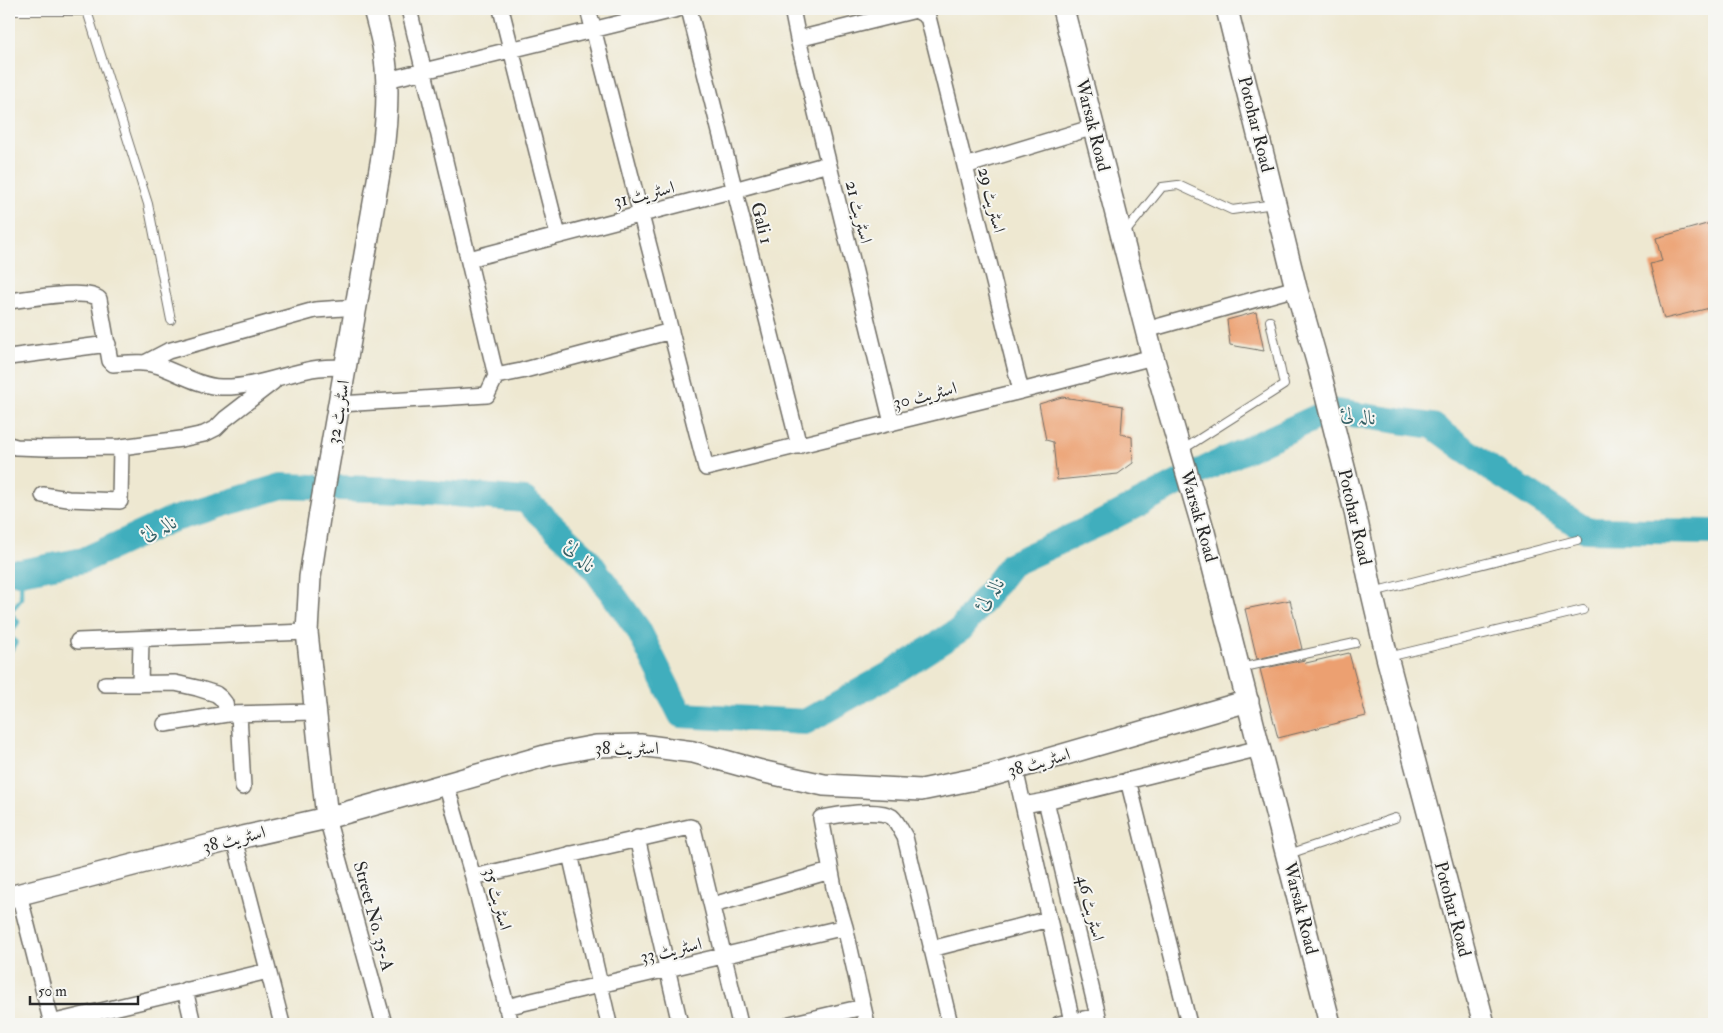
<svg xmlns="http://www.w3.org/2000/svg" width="1723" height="1033" font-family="'IM FELL Double Pica',Amiri,serif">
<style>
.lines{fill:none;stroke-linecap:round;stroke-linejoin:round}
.stream{stroke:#40aebd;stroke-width:4.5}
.river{stroke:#40aebd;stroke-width:26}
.building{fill:#eca071}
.lane-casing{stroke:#6f6d65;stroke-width:10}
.street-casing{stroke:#6f6d65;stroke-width:18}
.secondary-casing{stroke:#6f6d65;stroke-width:24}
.lane{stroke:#fff;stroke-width:8}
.street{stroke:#fff;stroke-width:15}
.secondary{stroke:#fff;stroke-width:21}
.labels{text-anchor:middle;stroke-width:4;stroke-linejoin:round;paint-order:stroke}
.street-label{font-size:18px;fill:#2b2b2b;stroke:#f6f6f2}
.water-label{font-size:19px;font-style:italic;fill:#335f65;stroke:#f6f6f2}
</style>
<rect width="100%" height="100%" fill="#f6f6f2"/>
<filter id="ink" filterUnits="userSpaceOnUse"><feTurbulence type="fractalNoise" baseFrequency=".02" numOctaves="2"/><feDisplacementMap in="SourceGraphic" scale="10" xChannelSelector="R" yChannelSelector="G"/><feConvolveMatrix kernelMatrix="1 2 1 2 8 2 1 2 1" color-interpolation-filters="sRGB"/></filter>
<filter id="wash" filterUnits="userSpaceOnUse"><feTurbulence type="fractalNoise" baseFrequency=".0096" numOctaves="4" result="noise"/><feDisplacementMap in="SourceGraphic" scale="20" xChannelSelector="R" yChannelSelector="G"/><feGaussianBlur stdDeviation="1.12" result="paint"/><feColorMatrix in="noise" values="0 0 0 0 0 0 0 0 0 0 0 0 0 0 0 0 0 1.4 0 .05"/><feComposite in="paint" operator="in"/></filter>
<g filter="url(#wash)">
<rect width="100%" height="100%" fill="#eee8d1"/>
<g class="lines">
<path class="stream" d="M 9,653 L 16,643 L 10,635 L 18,622 L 10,612 L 21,599 L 21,572"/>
<path class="river" d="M 338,488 L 407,490 L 525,500 L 586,557 L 638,629 L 681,715 L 805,722 L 892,673 L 961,629 L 1011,564 L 1099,524 L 1207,468 L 1330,411 L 1433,426 L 1494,471 L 1586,530 L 1714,532
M 9,572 L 21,572 L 84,560 L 168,521 L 282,486 L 312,487"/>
</g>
<g id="blocks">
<path class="building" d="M 1714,222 L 1714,307 L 1664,319 L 1650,264 L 1662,261 L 1656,238 Z
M 1256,312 L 1264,351 L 1230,345 L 1227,320 Z
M 1062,397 L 1123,406 L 1121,434 L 1132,437 L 1133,463 L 1118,474 L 1057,480 L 1053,442 L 1046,440 L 1039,404 Z
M 1290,600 L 1302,649 L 1257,659 L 1245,609 Z
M 1349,653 L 1366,716 L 1278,738 L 1260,669 L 1305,660 L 1306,663 Z"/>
</g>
</g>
<g filter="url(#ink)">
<use href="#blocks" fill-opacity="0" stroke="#6f6d65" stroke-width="1"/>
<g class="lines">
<g class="lane-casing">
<path id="lane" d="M 9,11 L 87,11 L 148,204 L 171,320
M 1124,234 L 1162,187 L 1178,185 L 1232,210 L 1274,204
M 1182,450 L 1284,385 L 1270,321
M 1373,592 L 1577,540
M 1388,657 L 1583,610
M 1240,668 L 1355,643
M 1289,854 L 1395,818"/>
</g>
<g class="street-casing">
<path id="street" d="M 409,9 L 496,376 L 521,371 L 671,331
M 501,9 L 558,235
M 588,9 L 706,468 L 1021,391 L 1153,357
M 689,9 L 799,446
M 792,9 L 798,39 L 892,423
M 798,39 L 916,10 L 928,17 L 1021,391
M 387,80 L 678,9
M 965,166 L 1094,127
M 469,259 L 734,190 L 828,164
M 9,301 C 26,299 88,288 99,299 L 110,361 L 113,364 C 129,363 144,361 159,366 C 179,373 199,386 221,387 C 252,388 282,375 312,369 C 323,367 335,367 346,367
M 1146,330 L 1296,288
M 9,357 L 108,344
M 145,363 L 168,351 L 315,310 L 357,307
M 340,404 L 487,395 L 496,376
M 9,445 L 16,447 L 45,448 L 121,447 L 181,439 L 204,434 L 216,428 L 225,419 L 273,382
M 43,495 L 68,499 L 120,501 L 121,447
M 78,641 L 307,632
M 105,684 L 175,683 L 197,688 L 216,694 L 221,698 L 225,703 L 227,714
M 140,684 L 141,639
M 239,714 L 243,787
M 165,724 L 227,714 L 314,712
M 1015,769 L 1072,1021
M 1128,780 L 1189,1024
M 446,784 L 473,877 L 511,1024
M 1046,801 L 1100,1024
M 1023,805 L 1046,801 L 1260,748
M 327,818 L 384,1024
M 637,838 L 680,1024
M 234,839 L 282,1024
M 570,854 L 609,1024
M 473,877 L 690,827 L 693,828 L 740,1024
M 19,894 L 52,1024
M 713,905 L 830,871
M 931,949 L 1049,919
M 185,990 L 193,1024
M 506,1007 L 845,927
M 51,1023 L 268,971
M 790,1024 L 863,1007
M 867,1024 L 845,927 L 835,893 L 821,818 C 836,815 879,808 892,817 C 897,821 901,831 905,837 L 950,1024
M 1059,1024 L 1098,1016"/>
</g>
<g class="secondary-casing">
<path id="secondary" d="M 1063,9 L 1153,357 L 1204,532 L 1330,1024
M 1227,9 L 1296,288 L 1319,368 L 1354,507 L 1372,593 L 1387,657 L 1484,1024
M 327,818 L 307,632 L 310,577 L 319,518 L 382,157 C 387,121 390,82 383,46 C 381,34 377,21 374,9
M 9,897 L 234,839 L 327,818 L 548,755 L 596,746 L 640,745 L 693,752 L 765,772 L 824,785 L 921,790 L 990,776 L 1248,701"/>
</g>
<use href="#lane" class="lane"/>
<use href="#street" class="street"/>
<use href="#secondary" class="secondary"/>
</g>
</g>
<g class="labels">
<g class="street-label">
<text transform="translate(1256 124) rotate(76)" y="6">Potohar Road</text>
<text transform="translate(1093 125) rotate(76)" y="6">Warsak Road</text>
<text transform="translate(644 194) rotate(-14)" y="6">اسٹریٹ 31</text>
<text transform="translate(992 200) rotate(76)" y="6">اسٹریٹ 29</text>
<text transform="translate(859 212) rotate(76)" y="6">اسٹریٹ 21</text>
<text transform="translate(762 223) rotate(76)" y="6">Gali 1</text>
<text transform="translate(925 395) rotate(-14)" y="6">اسٹریٹ 30</text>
<text transform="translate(338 412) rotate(-80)" y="6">اسٹریٹ 32</text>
<text transform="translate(1199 516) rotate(74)" y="6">Warsak Road</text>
<text transform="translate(1355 517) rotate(77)" y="6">Potohar Road</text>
<text x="627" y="754">اسٹریٹ 38</text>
<text transform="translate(1039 762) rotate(-16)" y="6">اسٹریٹ 38</text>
<text transform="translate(234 839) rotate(-14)" y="6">اسٹریٹ 38</text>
<text transform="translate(498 899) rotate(75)" y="6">اسٹریٹ 35</text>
<text transform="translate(1091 908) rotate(76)" y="6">اسٹریٹ 46</text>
<text transform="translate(1301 908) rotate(76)" y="6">Warsak Road</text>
<text transform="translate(1453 909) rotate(75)" y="6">Potohar Road</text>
<text transform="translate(374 916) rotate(75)" y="6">Street No. 35-A</text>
<text transform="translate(671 950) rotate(-13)" y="6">اسٹریٹ 33</text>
</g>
<g class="water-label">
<text transform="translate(1359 415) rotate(9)" y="7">نالہ لئ</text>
<text transform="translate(159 527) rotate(-22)" y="7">نالہ لئ</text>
<text transform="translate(581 556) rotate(48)" y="7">نالہ لئ</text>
<text transform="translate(989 593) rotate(-53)" y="7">نالہ لئ</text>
</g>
</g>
<rect width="1723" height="1033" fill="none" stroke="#f6f6f2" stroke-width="30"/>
<path d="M30 996v8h108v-8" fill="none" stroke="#2b2b2b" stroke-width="2.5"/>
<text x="38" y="996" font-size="15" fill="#2b2b2b" stroke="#f6f6f2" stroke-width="4" paint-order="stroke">50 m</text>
</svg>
